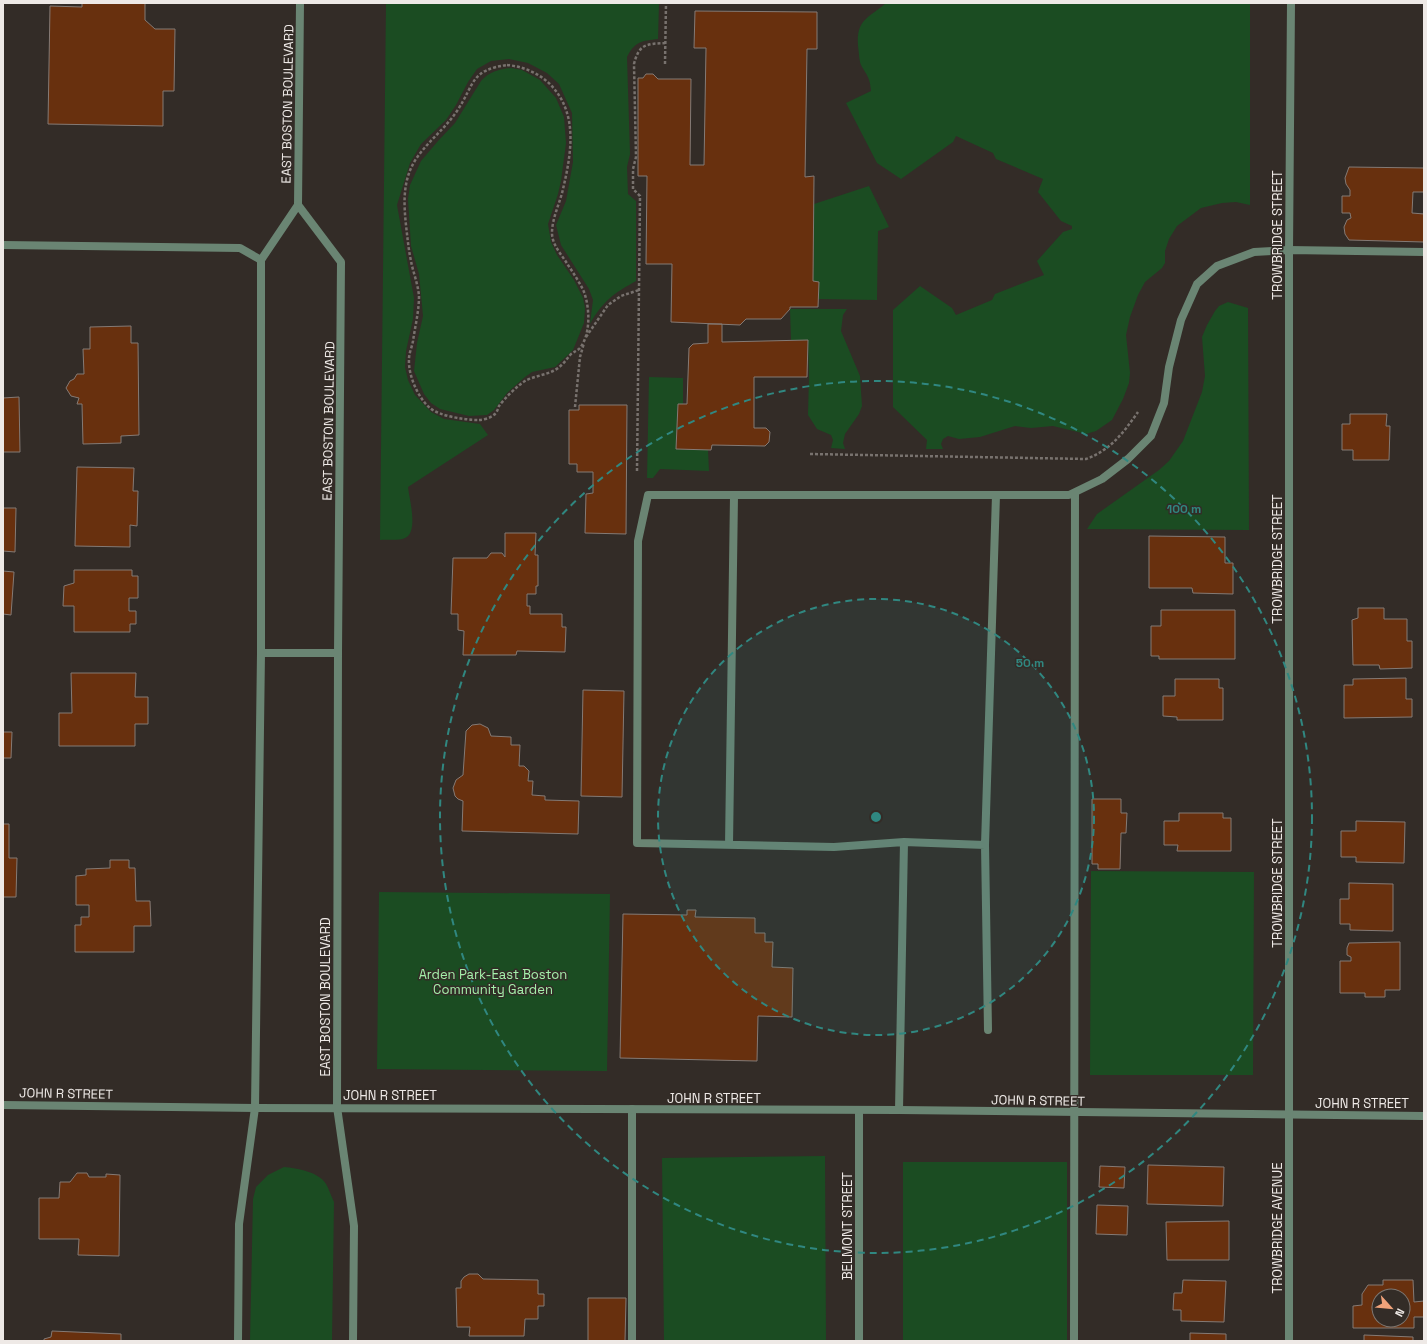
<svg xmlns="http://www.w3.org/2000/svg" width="1427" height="1344" font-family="'Space Grotesk',sans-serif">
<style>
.green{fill:#1b4c22}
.building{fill:#68300e;stroke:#847a75;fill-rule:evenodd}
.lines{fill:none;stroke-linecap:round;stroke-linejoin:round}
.path{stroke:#78726e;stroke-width:2.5;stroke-dasharray:3 2;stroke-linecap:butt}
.service{stroke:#6a8573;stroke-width:8}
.minor{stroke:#6a8573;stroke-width:8}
.tertiary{stroke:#6a8573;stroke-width:8}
.ring{fill:none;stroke:#308780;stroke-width:2;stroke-dasharray:7 5}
.labels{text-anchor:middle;stroke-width:3;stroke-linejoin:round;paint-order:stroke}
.street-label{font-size:13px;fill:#eee9e6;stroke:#332c27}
.park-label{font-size:13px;fill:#a4f0aa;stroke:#332c27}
.centre{fill:#308780;stroke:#332c27;stroke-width:2}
.ring-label{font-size:12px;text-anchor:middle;font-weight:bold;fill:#308780;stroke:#332c27;stroke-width:3;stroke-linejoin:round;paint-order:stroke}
</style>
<rect width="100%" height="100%" fill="#332c27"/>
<path class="green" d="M 386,3 L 659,3 L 658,39 C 642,41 635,41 627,57 L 630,154 L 627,167 L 628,194 L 636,201 L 636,281 C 614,293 602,302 590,324 L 593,300 L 589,289 L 561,245 L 556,225 L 566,201 L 573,162 L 572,113 L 559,84 L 547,73 L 528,63 L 509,59 L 491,61 L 477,69 L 468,82 L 456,105 L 446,120 L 421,144 L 410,163 L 397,205 L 414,298 L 413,319 L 406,351 L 405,367 L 408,380 L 415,395 L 431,412 L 444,419 L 480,424 L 488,435 L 408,487 C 409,498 419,532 405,538 C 399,541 387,539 380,540 Z
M 886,3 L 1250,3 L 1250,205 L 1236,202 L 1222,203 L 1201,208 L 1177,226 L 1169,239 L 1165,251 L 1165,263 L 1162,268 L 1145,282 L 1138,295 L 1130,317 L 1126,335 L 1130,373 L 1129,383 L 1123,399 L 1112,420 L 1096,431 L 1086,434 L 1053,426 L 1031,428 L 1015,426 L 980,437 L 959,439 L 948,436 L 943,439 L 941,444 L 943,449 L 926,449 L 927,440 L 893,407 L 893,310 L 920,286 L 952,308 L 956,315 L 992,300 L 995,294 L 1044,275 L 1037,261 L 1063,232 L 1072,229 L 1072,226 L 1061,221 L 1038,192 L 1043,179 L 996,159 L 993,153 L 956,136 L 953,142 L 901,179 L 877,163 L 846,103 L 871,91 C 870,77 867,76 861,65 C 859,60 859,52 858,46 C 856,19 869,18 886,3 Z
M 511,68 L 522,70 L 540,80 L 556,98 L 564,117 L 566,143 L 561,181 L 558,194 L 548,224 L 551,242 L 557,255 L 574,280 L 583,298 L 585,308 L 584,323 L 573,350 L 555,367 L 532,372 L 525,377 L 507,393 L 494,410 L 487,415 L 469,416 L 440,409 L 431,403 L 424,394 L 414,371 L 417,343 L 423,316 L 419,274 L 411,246 L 408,199 L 410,185 L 421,161 L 438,141 L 455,123 L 481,81 C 489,72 500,69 511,68 Z
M 869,186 L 889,227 L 878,231 L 877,300 L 818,299 L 819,282 L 813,281 L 814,204 Z
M 1228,302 L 1248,308 L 1249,530 L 1087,529 L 1097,514 L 1159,470 L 1169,461 L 1183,441 L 1202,392 L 1205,376 L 1202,337 L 1207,325 L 1215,311 L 1219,306 Z
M 790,309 L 847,309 L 843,315 L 841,331 L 860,376 L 862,406 L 859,414 L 845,434 L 843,443 L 845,449 L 831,448 L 833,440 L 831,435 L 817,429 L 808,415 L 809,376 L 808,341 L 791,340 Z
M 649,377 L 683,378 L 683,404 L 678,404 L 676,449 L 708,450 L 709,471 L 660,469 L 653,478 L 647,478 Z
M 1091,871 L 1254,872 L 1253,1075 L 1090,1075 Z
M 379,892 L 610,894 L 607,1071 L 377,1069 Z
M 825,1156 L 826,1341 L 664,1341 L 662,1158 Z
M 903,1162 L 1067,1162 L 1067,1341 L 903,1341 Z
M 284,1167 C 297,1168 319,1172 326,1184 C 329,1189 331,1196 334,1202 L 332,1341 L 250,1341 L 253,1199 L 256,1187 L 268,1175 Z"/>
<path class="building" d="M 82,3 L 145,3 L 145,20 L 155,29 L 175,29 L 174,91 L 163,91 L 163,126 L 48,124 L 50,6 L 82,7 Z
M 695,11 L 817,12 L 817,49 L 807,49 L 805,177 L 814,176 L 813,281 L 819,282 L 818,307 L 790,307 L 790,309 L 781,319 L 746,319 L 740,325 L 671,322 L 672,264 L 646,264 L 647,176 L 638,176 L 638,78 L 643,78 L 646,74 L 653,74 L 658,79 L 691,79 L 690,165 L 704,165 L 706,48 L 694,48 Z
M 1349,167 L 1424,168 L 1424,192 L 1413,192 L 1412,213 L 1424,214 L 1424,242 L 1349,240 L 1345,234 L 1344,227 L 1347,220 L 1351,218 L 1350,213 L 1342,213 L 1342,196 L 1350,196 L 1350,190 L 1346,184 L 1345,178 Z
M 708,324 L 722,324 L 722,342 L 808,340 L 807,377 L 754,377 L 754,428 L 766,428 L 770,432 L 769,442 L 765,446 L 712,445 L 711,450 L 676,449 L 678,404 L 687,404 L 689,348 L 693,344 L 708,343 Z
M 131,326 L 131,343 L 138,343 L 139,435 L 121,436 L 121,443 L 83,444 L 82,404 L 77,404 L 79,398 L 71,396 L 66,388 L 70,381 L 74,379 L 77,374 L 84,374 L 83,349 L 90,349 L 90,327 Z
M 19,397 L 20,452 L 3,452 L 3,398 Z
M 579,405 L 627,405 L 626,534 L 585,533 L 586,494 L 593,493 L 593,472 L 577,472 L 577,464 L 569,464 L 569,410 L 579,410 Z
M 1350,414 L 1387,414 L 1386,426 L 1390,426 L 1389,460 L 1353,460 L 1353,450 L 1342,450 L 1342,424 L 1350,424 Z
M 77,467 L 134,468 L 133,491 L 138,491 L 137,526 L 130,525 L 130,547 L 75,546 Z
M 3,508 L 16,508 L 15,552 L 3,551 Z
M 505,533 L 536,533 L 535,555 L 538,555 L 538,586 L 536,586 L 536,594 L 527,594 L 527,606 L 530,606 L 530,614 L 562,614 L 562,627 L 566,627 L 565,652 L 517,651 L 516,655 L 463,655 L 464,631 L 458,630 L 458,614 L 451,614 L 453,558 L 487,558 L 491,553 L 502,553 L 505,557 Z
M 1149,536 L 1225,537 L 1225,563 L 1233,563 L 1233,594 L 1193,593 L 1192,588 L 1149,588 Z
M 74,570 L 132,570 L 132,576 L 138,576 L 138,598 L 129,598 L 129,611 L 136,611 L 136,624 L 130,624 L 130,632 L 74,632 L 74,606 L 63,606 L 64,586 L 74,583 Z
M 3,571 L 14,572 L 11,615 L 3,614 Z
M 1358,608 L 1384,608 L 1384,619 L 1407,619 L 1407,641 L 1412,641 L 1412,668 L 1380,669 L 1379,665 L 1353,665 L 1352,620 L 1358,618 Z
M 1161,610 L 1235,610 L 1235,659 L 1159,659 L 1159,656 L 1151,656 L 1151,626 L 1161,626 Z
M 71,673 L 136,673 L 135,697 L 148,697 L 148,724 L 135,724 L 135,746 L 59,746 L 59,713 L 72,713 Z
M 1406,678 L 1406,699 L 1412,699 L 1412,717 L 1344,718 L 1344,685 L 1353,685 L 1353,679 Z
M 1175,679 L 1219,679 L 1219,688 L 1223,688 L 1223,720 L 1177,720 L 1177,717 L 1163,716 L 1163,696 L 1175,696 Z
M 583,690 L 624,691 L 622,797 L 581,796 Z
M 480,724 L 488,728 L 491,736 L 511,737 L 511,745 L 520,745 L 519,766 L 524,766 L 529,771 L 528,781 L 533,781 L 532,795 L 545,796 L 545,800 L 579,801 L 578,834 L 462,831 L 463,801 L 458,799 L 455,796 L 453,788 L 456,780 L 463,775 L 466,731 L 472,725 Z
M 3,732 L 12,732 L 11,758 L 3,758 Z
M 1092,799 L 1121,799 L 1121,813 L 1127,813 L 1126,833 L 1121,833 L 1120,869 L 1098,869 L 1098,864 L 1092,864 Z
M 1179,813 L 1223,813 L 1223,818 L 1231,818 L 1231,851 L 1177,851 L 1178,845 L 1164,845 L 1164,821 L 1179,821 Z
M 1356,821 L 1405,822 L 1404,863 L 1356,862 L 1356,857 L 1341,857 L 1341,831 L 1356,831 Z
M 3,824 L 9,824 L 9,858 L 17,858 L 16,897 L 3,897 Z
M 110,860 L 129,860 L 129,868 L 135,868 L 136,901 L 150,901 L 151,926 L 134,926 L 134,952 L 75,952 L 75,925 L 81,925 L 81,917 L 89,917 L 89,905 L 76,905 L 76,876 L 86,875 L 86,869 L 110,868 Z
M 1349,883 L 1393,884 L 1393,931 L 1350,930 L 1350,924 L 1340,924 L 1340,899 L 1349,899 Z
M 687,910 L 696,910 L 695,917 L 755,918 L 755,933 L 765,933 L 765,942 L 773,942 L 772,967 L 793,968 L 792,1017 L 758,1016 L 757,1061 L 620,1058 L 623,914 L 687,915 Z
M 1400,942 L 1400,990 L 1385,990 L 1385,997 L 1365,997 L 1365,993 L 1340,993 L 1340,961 L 1351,961 L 1351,957 L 1347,955 L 1347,948 L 1349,943 Z
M 1148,1165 L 1224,1167 L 1223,1206 L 1147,1204 Z
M 1100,1166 L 1125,1167 L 1124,1188 L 1099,1187 Z
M 77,1173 L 87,1173 L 89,1177 L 106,1177 L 106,1174 L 120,1175 L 119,1256 L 78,1255 L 79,1239 L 39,1239 L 39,1198 L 59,1198 L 60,1182 L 70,1182 Z
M 1097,1205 L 1128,1206 L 1127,1235 L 1096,1234 Z
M 1229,1221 L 1229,1260 L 1167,1260 L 1166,1222 Z
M 469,1274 L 478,1274 L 483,1279 L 538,1280 L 538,1294 L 544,1294 L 544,1306 L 538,1306 L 538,1319 L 525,1319 L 524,1336 L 469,1336 L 470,1327 L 457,1327 L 456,1288 L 461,1288 L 461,1281 L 464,1277 Z
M 1183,1280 L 1226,1281 L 1224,1322 L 1181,1321 L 1181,1310 L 1173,1310 L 1174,1293 L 1182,1293 Z
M 1383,1280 L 1413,1280 L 1414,1302 L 1424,1301 L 1424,1317 L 1414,1317 L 1414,1328 L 1353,1328 L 1353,1306 L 1362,1305 L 1362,1294 L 1368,1285 L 1383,1285 ZM 1379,1296 L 1403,1296 L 1403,1320 L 1379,1320 Z
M 588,1298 L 626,1298 L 625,1341 L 588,1341 Z
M 52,1331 L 121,1334 L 121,1341 L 44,1341 L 44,1339 L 51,1337 Z
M 1190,1333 L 1226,1334 L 1226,1341 L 1190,1341 Z
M 1364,1335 L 1413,1337 L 1413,1341 L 1364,1341 Z"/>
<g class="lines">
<path class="path" d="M 665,64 L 666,3
M 507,65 C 539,68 563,89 569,121 C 573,143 568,168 563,189 C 560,203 552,218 552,233 C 552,245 562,255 568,265 C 574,274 580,283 584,292 C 590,308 591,336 579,349 C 576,351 574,352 571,354 C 566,360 562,366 555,370 C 546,375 534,376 525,381 C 518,385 504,399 499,406 C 498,409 497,412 495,414 C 491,418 483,420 478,420 C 465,420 439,416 430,408 C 418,398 408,375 409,359 C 409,353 412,347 413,341 C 415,327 419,311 419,296 C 418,284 413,272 411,261 C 409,252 408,243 407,234 C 404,208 401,182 416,159 C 428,141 445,129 457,111 C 475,84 470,70 507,65 Z
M 586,337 L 608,305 L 621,296 L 639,290
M 575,407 L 580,357 L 584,343
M 810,454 L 1086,459 C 1111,450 1123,433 1138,412
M 637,471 L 640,196 L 633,189 L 633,169 L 636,157 L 634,64 C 639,44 646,44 665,43"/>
<path class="service" d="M 3,245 L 240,248 L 261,260
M 996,495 L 985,845 L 904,842 L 834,847 L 637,843 L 638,541 L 648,495 L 1069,495 L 1102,479 L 1128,459 L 1151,436 L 1164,403 L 1169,367 L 1181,320 L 1197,284 L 1217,266 L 1254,252 L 1289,250 L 1424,252
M 729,845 L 734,496
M 985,845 L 988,1030
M 899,1110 L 904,842
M 632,1341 L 632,1109
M 1074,1341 L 1075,493"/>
<path class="minor" d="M 298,205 L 341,262 L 338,653 L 337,1107 L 354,1226 L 353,1341
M 261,653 L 338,653
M 859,1111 L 859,1341
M 238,1341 L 239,1224 L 255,1108 L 261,653 L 261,260 L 298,205 L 300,3
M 1289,1341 L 1289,250 L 1291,3"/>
<path class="tertiary" d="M 3,1105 L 255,1108 L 899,1110 L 1424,1116"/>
</g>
<circle cx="876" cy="817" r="218" fill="#308780" fill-opacity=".12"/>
<g class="ring">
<circle cx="876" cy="817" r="218"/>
<circle cx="876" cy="817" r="436"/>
</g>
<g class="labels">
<g class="street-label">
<text transform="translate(287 104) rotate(-89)" y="5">EAST BOSTON BOULEVARD</text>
<text transform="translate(1277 235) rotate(-90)" y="5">TROWBRIDGE STREET</text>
<text transform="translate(328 421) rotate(-89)" y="5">EAST BOSTON BOULEVARD</text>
<text transform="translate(1277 559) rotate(-90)" y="5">TROWBRIDGE STREET</text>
<text transform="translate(1277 883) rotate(-90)" y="5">TROWBRIDGE STREET</text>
<text transform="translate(325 997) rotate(-90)" y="5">EAST BOSTON BOULEVARD</text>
<text transform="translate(66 1093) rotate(1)" y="5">JOHN R STREET</text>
<text x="390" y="1100">JOHN R STREET</text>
<text x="714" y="1103">JOHN R STREET</text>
<text transform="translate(1038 1100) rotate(1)" y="5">JOHN R STREET</text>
<text x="1362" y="1108">JOHN R STREET</text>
<text transform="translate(847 1226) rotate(-90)" y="5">BELMONT STREET</text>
<text transform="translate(1277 1228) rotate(-90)" y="5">TROWBRIDGE AVENUE</text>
</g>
<g class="park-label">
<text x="493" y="979">Arden Park-East Boston<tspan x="493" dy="15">Community Garden</tspan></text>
</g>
</g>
<circle cx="876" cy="817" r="6" class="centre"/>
<g class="ring-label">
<text x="1184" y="513">100 m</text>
<text x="1030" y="667">50 m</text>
</g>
<rect width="1427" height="1344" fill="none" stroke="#eee9e6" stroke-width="8"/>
<g transform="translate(1391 1308) rotate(117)"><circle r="19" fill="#332c27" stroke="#7e7873"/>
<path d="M0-3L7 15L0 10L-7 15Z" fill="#f0a27a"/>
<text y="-6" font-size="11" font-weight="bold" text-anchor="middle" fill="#eee9e6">N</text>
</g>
</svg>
